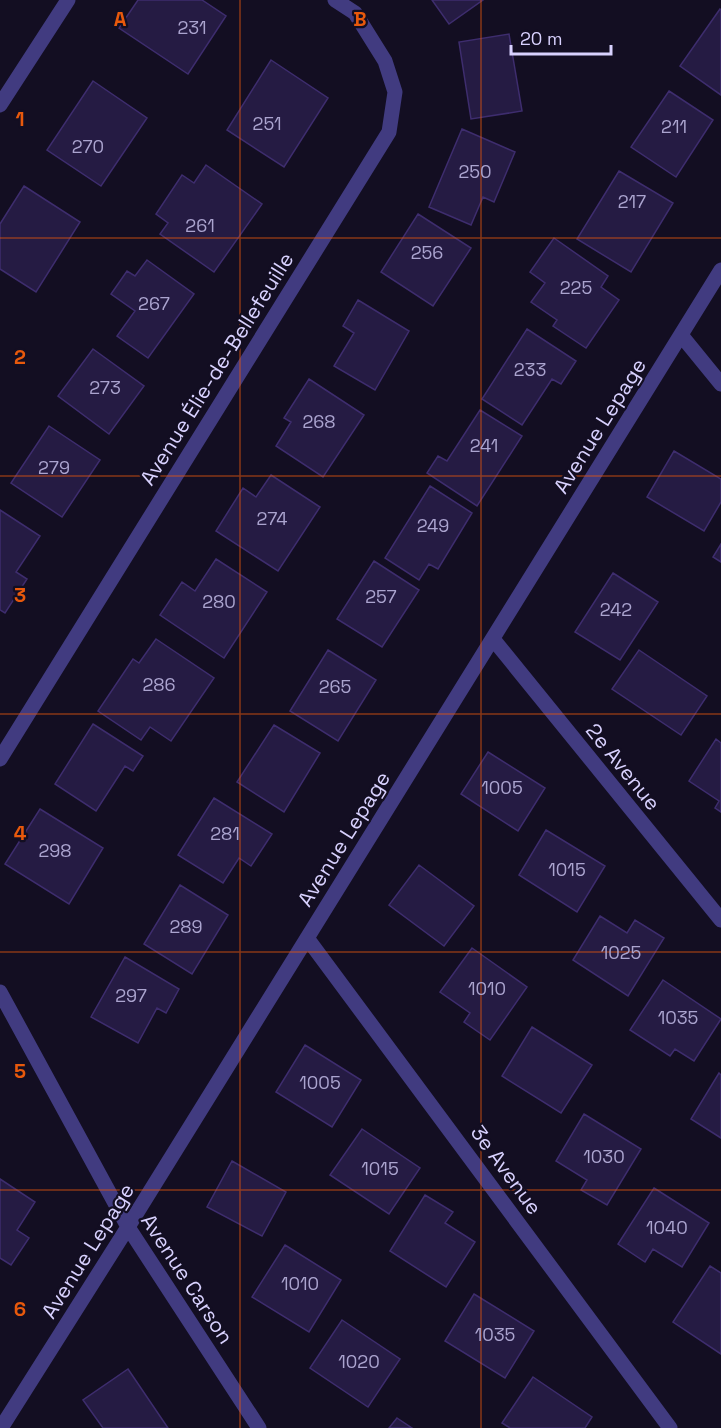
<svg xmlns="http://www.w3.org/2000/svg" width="721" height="1428" font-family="'Space Grotesk',sans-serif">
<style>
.building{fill:#251b43;stroke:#3e2d6e;stroke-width:1.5}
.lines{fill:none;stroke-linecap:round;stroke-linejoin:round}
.minor{stroke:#413b80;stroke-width:15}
.grid{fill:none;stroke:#e8590c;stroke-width:1.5;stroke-opacity:0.55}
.labels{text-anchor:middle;stroke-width:4.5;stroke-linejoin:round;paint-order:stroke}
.number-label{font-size:18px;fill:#aba4cf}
.street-label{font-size:21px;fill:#d8d1fe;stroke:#130e22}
.grid-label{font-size:20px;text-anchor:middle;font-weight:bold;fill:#e8590c;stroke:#130e22;stroke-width:4.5;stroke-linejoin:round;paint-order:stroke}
</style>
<rect width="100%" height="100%" fill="#130e22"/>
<path class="building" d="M 138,0 L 202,0 L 226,16 L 188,74 L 119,28 Z
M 432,0 L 483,0 L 449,24 Z
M 720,9 L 721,10 L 721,95 L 680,66 Z
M 509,34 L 522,111 L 471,119 L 459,42 Z
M 271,60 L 328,98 L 284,167 L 227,130 Z
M 93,81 L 147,118 L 101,186 L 47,150 Z
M 669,91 L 713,120 L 676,177 L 631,147 Z
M 462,129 L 515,152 L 494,202 L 483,197 L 471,225 L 429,207 Z
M 206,165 L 262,204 L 214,272 L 160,234 L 168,223 L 156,214 L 182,175 L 194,183 Z
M 619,171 L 673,203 L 631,272 L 577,239 Z
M 24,186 L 80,222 L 36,292 L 0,269 L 0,224 Z
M 418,214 L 471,248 L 433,306 L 381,272 Z
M 554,238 L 608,276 L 601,287 L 619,300 L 586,348 L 553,326 L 557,320 L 531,302 L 545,283 L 530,272 Z
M 147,260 L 194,294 L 148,358 L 117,336 L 135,311 L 111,294 L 127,271 L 135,276 Z
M 358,300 L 409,331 L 375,390 L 334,366 L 354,333 L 343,326 Z
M 527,329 L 576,361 L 561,384 L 552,379 L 522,425 L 482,399 Z
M 93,349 L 144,386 L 109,434 L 58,396 Z
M 309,379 L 364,415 L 323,477 L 276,446 L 291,422 L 284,418 Z
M 480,410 L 522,436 L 477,506 L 427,473 L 438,456 L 447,461 Z
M 49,426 L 100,460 L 62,517 L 11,483 Z
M 674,451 L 721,479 L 721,502 L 704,531 L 647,497 Z
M 271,475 L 320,507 L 278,571 L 216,531 L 243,488 L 256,497 Z
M 430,486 L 472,513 L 438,569 L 429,564 L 419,580 L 385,558 Z
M 0,510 L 40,536 L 16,572 L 27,579 L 5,613 L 0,610 Z
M 721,544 L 721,562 L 713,557 Z
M 216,559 L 267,592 L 224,658 L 160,615 L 182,582 L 195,591 Z
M 374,561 L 419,590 L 382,647 L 337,619 Z
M 613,573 L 658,602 L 620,660 L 575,632 Z
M 156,639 L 214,678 L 171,741 L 150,727 L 141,740 L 98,711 L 133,659 L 139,663 Z
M 328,650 L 376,680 L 338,741 L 290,711 Z
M 639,650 L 707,696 L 681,735 L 612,689 Z
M 93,724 L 143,756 L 133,771 L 125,766 L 96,811 L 55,784 Z
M 274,725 L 320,753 L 284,812 L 237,782 Z
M 716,739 L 721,743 L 721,812 L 715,808 L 719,801 L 689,781 Z
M 488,752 L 545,788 L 518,831 L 461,794 Z
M 214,798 L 272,834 L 251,866 L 239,858 L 223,883 L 178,855 Z
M 40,809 L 103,848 L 69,904 L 5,864 Z
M 546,830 L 605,866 L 577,912 L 519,875 Z
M 419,865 L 474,906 L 444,946 L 389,905 Z
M 180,885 L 228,915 L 192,974 L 144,944 Z
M 600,916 L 627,933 L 635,920 L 664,938 L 628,996 L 573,960 Z
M 472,948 L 527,987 L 490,1040 L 464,1022 L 470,1013 L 440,992 Z
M 125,957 L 179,989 L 166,1013 L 157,1008 L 138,1043 L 91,1017 Z
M 663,980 L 721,1019 L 694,1061 L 675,1049 L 670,1056 L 630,1030 Z
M 532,1027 L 592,1065 L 561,1113 L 502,1076 Z
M 305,1045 L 361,1080 L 332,1127 L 276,1092 Z
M 719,1073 L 721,1075 L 721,1138 L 691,1119 Z
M 584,1114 L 641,1149 L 607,1205 L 581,1190 L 587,1180 L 556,1161 Z
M 362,1129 L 420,1168 L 389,1214 L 330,1175 Z
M 232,1161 L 286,1192 L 262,1236 L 207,1207 Z
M 0,1179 L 35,1202 L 17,1230 L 29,1238 L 11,1265 L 0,1258 Z
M 654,1188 L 709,1223 L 682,1267 L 653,1249 L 645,1262 L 618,1244 Z
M 425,1195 L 453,1212 L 445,1223 L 475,1242 L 446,1287 L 390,1251 Z
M 285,1245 L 341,1280 L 309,1332 L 252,1297 Z
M 710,1266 L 721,1273 L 721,1354 L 673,1322 Z
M 474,1294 L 534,1331 L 505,1378 L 445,1341 Z
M 342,1320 L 400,1359 L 368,1407 L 310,1368 Z
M 128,1369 L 168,1428 L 103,1428 L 83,1400 Z
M 533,1377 L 592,1417 L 585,1428 L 510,1428 L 502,1423 Z
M 397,1418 L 412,1428 L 389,1428 Z"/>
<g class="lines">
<path class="minor" d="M 0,105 L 68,0
M 681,335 L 721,384
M 493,639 L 721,920
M 0,759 L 389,132 L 395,92 L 385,61 L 355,13 L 335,0
M 307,938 L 670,1428
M 0,992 L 128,1227 L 259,1428
M 1,1428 L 128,1227 L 721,270"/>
</g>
<path class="grid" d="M 240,0 L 240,1428M 481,0 L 481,1428M 0,238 L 721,238M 0,476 L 721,476M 0,714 L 721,714M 0,952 L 721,952M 0,1190 L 721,1190"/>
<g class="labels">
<g class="number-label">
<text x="192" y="34">231</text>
<text x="267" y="130">251</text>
<text x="674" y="133">211</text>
<text x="88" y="153">270</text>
<text x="475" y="178">250</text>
<text x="632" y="208">217</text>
<text x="200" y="232">261</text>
<text x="427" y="259">256</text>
<text x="576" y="294">225</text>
<text x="154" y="310">267</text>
<text x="530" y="376">233</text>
<text x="105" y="394">273</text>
<text x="319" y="428">268</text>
<text x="484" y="452">241</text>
<text x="54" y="474">279</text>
<text x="272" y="525">274</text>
<text x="433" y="532">249</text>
<text x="381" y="603">257</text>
<text x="219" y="608">280</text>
<text x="616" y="616">242</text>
<text x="159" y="691">286</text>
<text x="335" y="693">265</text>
<text x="502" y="794">1005</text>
<text x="225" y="840">281</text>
<text x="55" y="857">298</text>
<text x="567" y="876">1015</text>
<text x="186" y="933">289</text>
<text x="621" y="959">1025</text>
<text x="487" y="995">1010</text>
<text x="131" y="1002">297</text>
<text x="678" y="1024">1035</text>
<text x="320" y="1089">1005</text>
<text x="604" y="1163">1030</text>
<text x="380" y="1175">1015</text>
<text x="667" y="1234">1040</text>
<text x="300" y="1290">1010</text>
<text x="495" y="1341">1035</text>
<text x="359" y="1368">1020</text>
</g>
<g class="street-label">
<text transform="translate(217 369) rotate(-58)" y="7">Avenue Élie-de-Bellefeuille</text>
<text transform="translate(600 426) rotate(-58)" y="7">Avenue Lepage</text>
<text transform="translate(623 767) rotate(51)" y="7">2e Avenue</text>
<text transform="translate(344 839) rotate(-58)" y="7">Avenue Lepage</text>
<text transform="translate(506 1170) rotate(54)" y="7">3e Avenue</text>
<text transform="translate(88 1251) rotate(-58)" y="7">Avenue Lepage</text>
<text transform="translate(187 1279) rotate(57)" y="7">Avenue Carson</text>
</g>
</g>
<g class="grid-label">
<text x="120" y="26">A</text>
<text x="360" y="26">B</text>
<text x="20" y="126">1</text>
<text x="20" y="364">2</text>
<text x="20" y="602">3</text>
<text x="20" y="840">4</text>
<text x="20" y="1078">5</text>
<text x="20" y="1316">6</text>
</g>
<path d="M511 45v9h100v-9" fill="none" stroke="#d8d1fe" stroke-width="3"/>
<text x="520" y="45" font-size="18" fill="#d8d1fe" stroke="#130e22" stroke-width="4.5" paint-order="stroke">20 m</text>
</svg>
